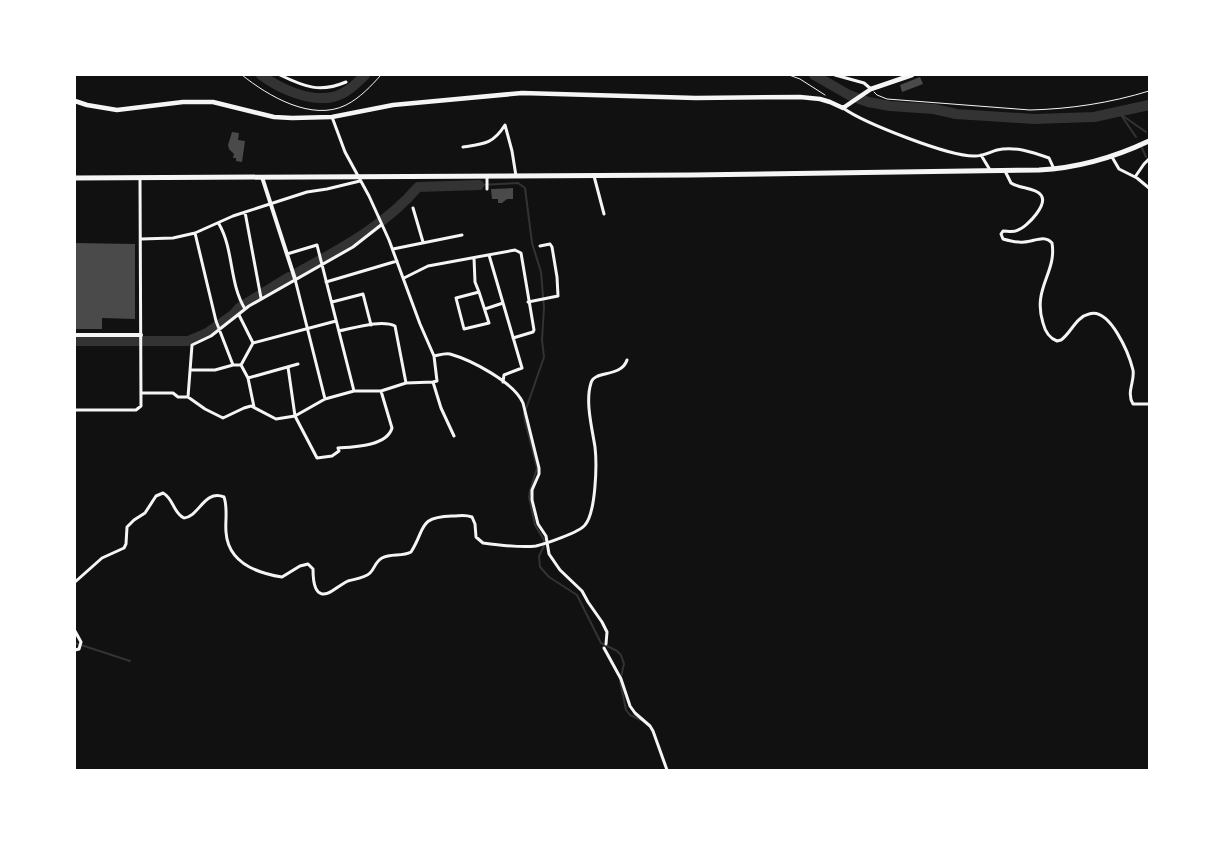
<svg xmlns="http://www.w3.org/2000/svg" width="1224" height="845" font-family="'Titillium Web',sans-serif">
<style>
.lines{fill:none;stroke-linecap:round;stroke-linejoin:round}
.stream{stroke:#333;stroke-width:2}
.river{stroke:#333;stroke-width:10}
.building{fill:#4a4a4a}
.path{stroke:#f5f5f5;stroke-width:1}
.minor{stroke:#f5f5f5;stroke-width:3}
.tertiary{stroke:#f5f5f5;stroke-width:4}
.secondary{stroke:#f5f5f5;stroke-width:4.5}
.trunk{stroke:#f5f5f5;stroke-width:5}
</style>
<rect width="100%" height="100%" fill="#111"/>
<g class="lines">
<path class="stream" d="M 1116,113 L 1121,115 L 1136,137
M 1123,116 L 1146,132
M 1142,148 L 1146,157
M 479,185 L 518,183 L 525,188 L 532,243 L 541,272 L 544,308 L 542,340 L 544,357 L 526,409
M 524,413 L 525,421 L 537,468 L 530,491 L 529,497 L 535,525 L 544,540 L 544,546 L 539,556 L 540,567 L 549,577 L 577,595 L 601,643 L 617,651 L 621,655 L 624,664 L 620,681 L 626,710 L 630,715 L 641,720
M 75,643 L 130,661"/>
<path class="river" d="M 261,75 C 280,89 309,102 333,97 C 346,94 356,84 365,75
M 814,75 L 849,95 L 868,102 L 890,106 L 934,109 L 956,114 L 1034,119 L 1094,117 L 1149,105
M 297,273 C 340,249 386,225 418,187 L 479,185
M 75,341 L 188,341 L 207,333 L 234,314 L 239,308 L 289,277"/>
</g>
<path class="building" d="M 920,77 L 923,84 L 902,92 L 900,85 Z
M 232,132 L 239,133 L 238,140 L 245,141 L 242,162 L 236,161 L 236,158 L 233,158 L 234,154 L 229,149 L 228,145 Z
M 513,188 L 513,199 L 507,199 L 502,203 L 498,203 L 498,199 L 492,199 L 491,189 Z
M 75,243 L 135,244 L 135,319 L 102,318 L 102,329 L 75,329 Z"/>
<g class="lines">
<path class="path" d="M 242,75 C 268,96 312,122 346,105 C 360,98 371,86 381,75
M 789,75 L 800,79 L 825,95
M 874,92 L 877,95 L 887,99 L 1030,110 C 1070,109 1110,103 1149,91"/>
<path class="minor" d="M 280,75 C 305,87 320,93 346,82
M 835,75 L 864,83 L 871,89
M 843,108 C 864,123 950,157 975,156 C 983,156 990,152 997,150 C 1015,146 1032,152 1049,158 L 1054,169
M 463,147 C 484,144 493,144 505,125 L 512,151 L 516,176
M 981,155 L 990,170
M 1112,157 L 1119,169 L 1137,178 L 1149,188
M 1005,171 L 1011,183 C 1018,188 1035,188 1040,194 C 1050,203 1027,227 1018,230 C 1013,233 1008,231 1003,231 L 1001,234 L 1003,239 C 1010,241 1017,243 1024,242 C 1034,242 1044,234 1052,243 C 1057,273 1032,288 1043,323 C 1045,331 1049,338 1057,341 L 1061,340 C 1071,333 1076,317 1089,314 C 1110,307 1129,354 1133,370 C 1135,382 1126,392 1133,404 L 1149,404
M 594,176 L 604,214
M 1135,177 L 1144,164 L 1149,159
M 487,189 L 487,176
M 413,208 L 423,242
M 245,212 L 261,298
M 219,224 C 234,250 229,283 245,309
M 195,233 L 216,321 L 233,365
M 141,239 L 173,238 L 195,233 L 233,216 L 307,192 L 327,189 L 360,181
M 393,249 L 462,235
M 287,254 L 317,245 L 354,391
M 489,255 L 522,368 L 504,375 L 503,382
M 474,258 L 475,282 L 479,292
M 404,278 L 428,266 L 515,250 L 521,253 L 534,330 L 533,332 L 513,338
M 295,279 L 325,399
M 326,282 L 397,261
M 479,292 L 489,323 L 464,329 L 456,298 Z
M 332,302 L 363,294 L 371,325
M 528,302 L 558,296 L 557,277 L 552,247 L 550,244 L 540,246
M 485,309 L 503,303
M 239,315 L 253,343
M 339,331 C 354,328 382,319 395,326 L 406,383
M 434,356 C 439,355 445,353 450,354 C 471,360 514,382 523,403 L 539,468 L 539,474 L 532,490 L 532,500 L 538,524 L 546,536 L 549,554 L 560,570 L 582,591 L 588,602 L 602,622 L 607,632 L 606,644
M 241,365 L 253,343 L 336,321
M 288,367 L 295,416 L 317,458 L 332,456 L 339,451 L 338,448 C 354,447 387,446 392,428 L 381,391
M 191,370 L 215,370 L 233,365 L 241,365 L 248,378 L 254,407
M 248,378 L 298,364
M 433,382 L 441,408 L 454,436
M 142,393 L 173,393 L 178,397 L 188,397 L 205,409 L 223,418 L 244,408 L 251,406 L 276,419 L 295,416 L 325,399 L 354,391 L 381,391 L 406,383 L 433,382 L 437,381 L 434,356 L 420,324 L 389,240 L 369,196 L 345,152 L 332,117
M 188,397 L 192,345 L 211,336 L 249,306 L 353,247 L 381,225
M 75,410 L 136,410 L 141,406 L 140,178
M 75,582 L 102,558 L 124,548 L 126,544 L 127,527 L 134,520 L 145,513 L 156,496 L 163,493 C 174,499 173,513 184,518 C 199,517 204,489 224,497 C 228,508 225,521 226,532 C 228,562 256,573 282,577 L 300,566 L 308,564 L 313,569 C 313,580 314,602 332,591 C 337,588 342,584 348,581 C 355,579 365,578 370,573 C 375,568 375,562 382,558 C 391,553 402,557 411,552 C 426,529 417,517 452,516 C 460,516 464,514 472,517 L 475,524 L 476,537 L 483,543 C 498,545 522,548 536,546 C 545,544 580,532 585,525 C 596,512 597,464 595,447 C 592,428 585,401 591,383 C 594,370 621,378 627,360
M 75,631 L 81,642 L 79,649 L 75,650
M 604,648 L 621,679 L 630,706 L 635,713 L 650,726 L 653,731 L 667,770"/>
<path class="tertiary" d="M 262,177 L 295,279
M 75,335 L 141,335"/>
<path class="secondary" d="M 75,101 L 87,105 L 117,110 L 183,102 L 213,102 L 274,117 L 292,118 L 332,117 L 393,105 L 522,93 L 696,98 L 800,97 L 820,99 L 830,102 L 843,108 L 871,89 L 912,75"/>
<path class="trunk" d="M 75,178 L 691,175 L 1039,170 C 1079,168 1113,158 1149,141"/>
</g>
<rect width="1224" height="845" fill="none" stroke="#ffffff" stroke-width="152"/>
</svg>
